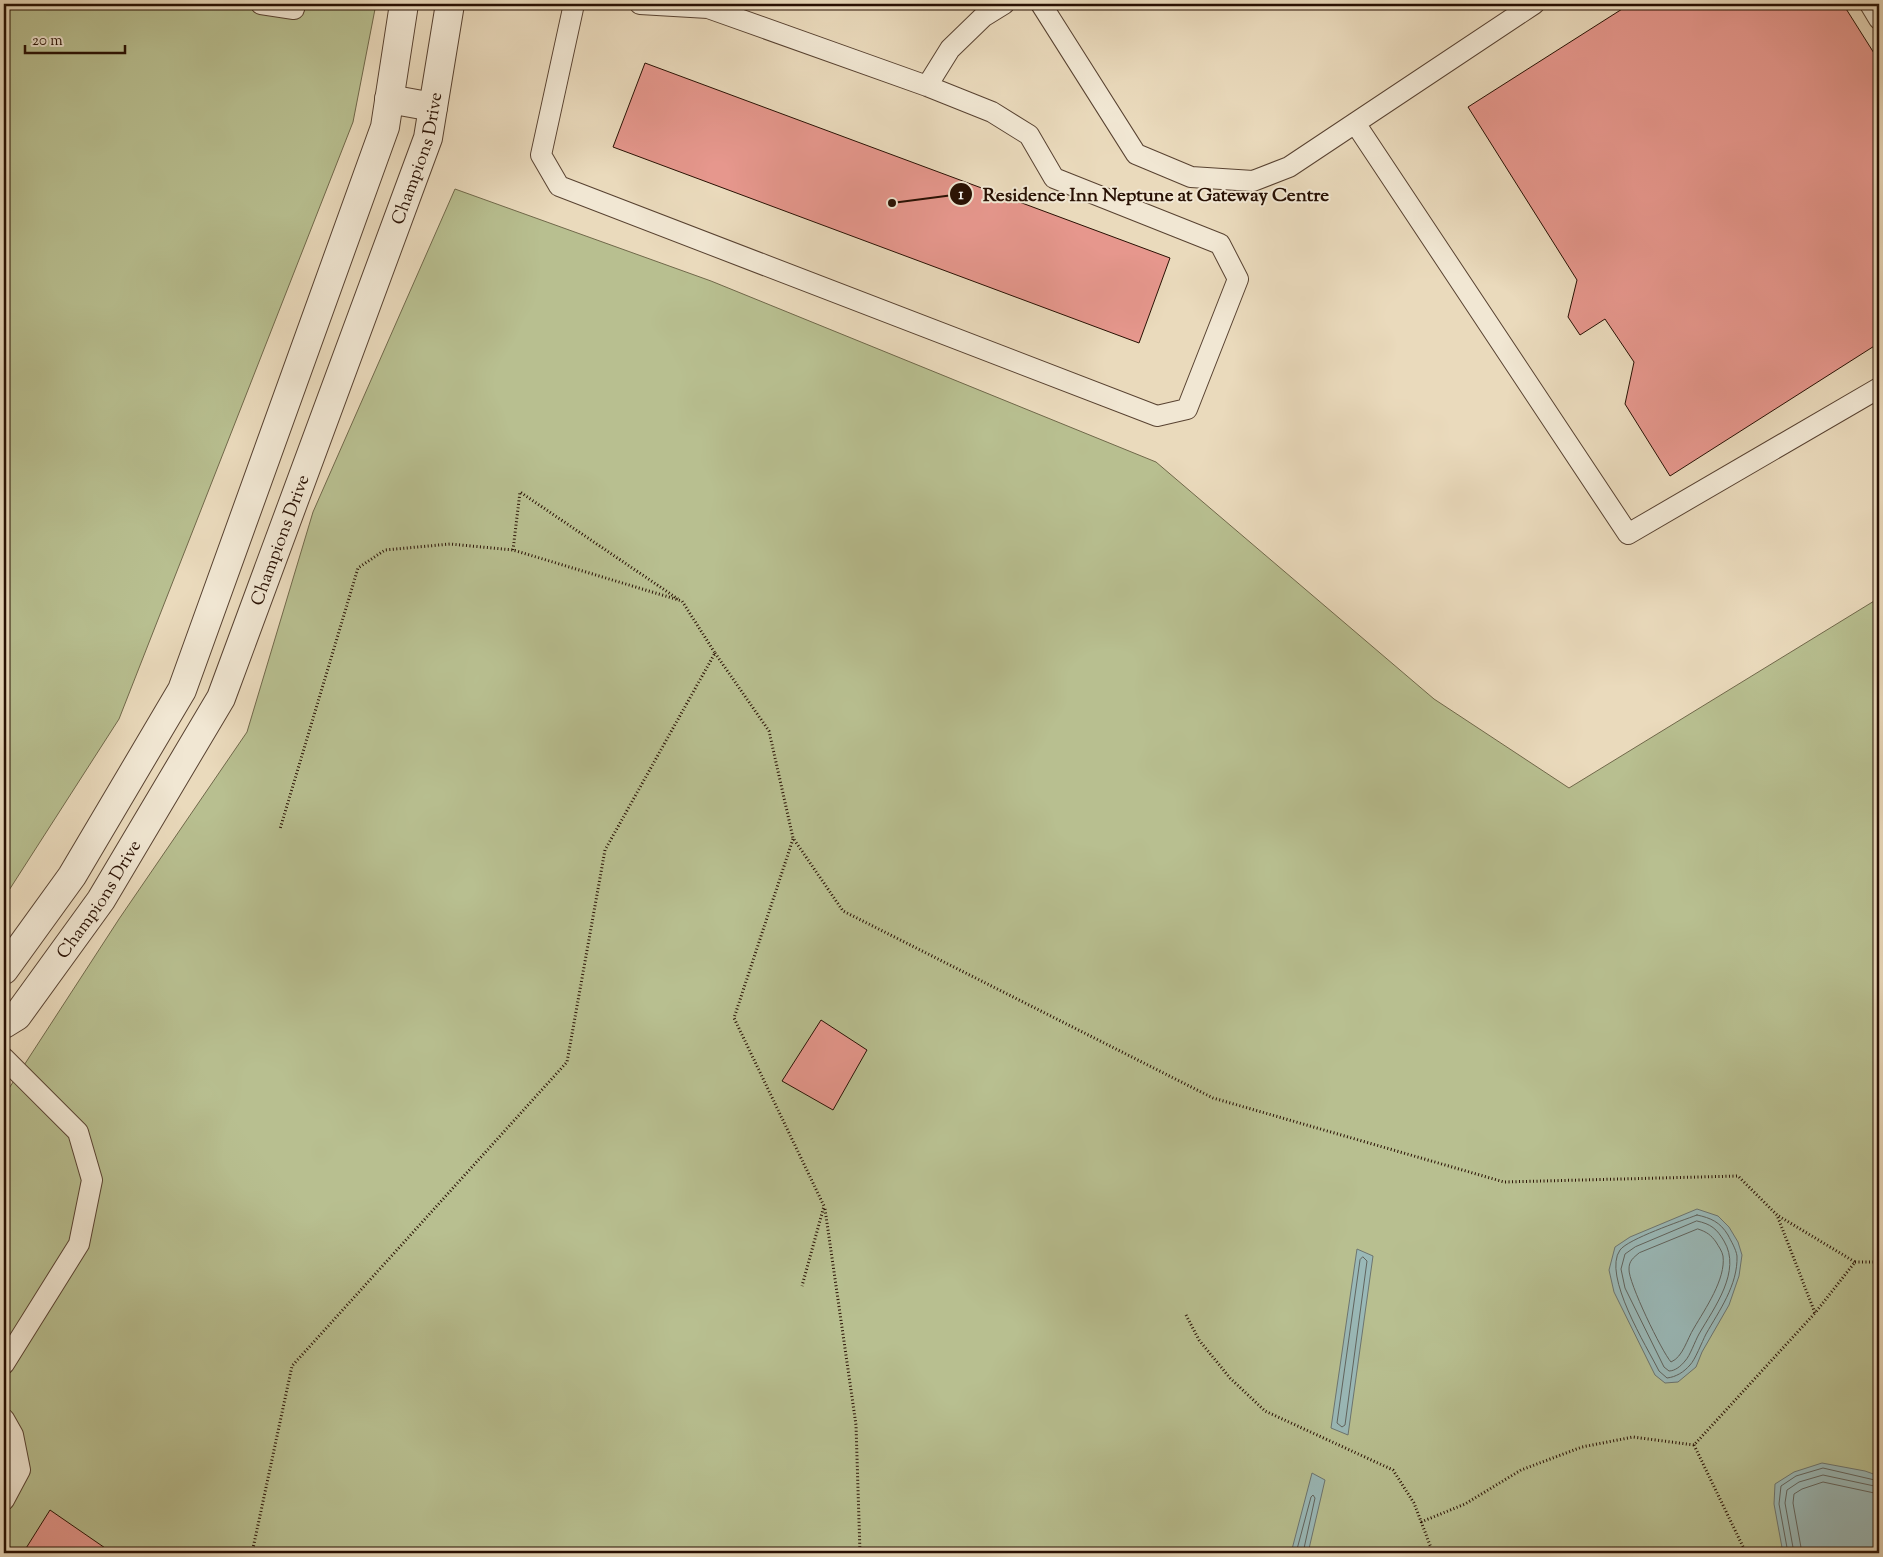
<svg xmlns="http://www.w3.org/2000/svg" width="1883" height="1557" font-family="'Sorts Mill Goudy',serif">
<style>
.green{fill:#b8bf90;stroke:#70684a}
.water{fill:#9ab9b8;stroke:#6c7570}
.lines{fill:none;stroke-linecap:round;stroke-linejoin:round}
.shore{stroke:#61645e;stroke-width:1}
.building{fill:#e6978d;stroke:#281003}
.service-casing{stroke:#584231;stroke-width:22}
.minor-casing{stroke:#584231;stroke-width:30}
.path{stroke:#281003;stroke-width:3;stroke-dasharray:1 2.5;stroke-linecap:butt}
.service{stroke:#f1e7d3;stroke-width:20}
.minor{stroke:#f1e7d3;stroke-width:28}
.labels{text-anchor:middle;stroke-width:4;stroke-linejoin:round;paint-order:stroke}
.street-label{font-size:18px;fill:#281003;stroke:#f1e7d3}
.leader{fill:none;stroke:#281003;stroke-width:2}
.callout-dot{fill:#281003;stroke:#f1e7d3;stroke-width:2}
.mark-label{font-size:15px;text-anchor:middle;font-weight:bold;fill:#fff}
.callout-label{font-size:19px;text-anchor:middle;font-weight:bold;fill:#281003;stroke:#f1e7d3;stroke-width:4;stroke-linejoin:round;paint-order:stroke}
</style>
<rect width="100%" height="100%" fill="#eadabc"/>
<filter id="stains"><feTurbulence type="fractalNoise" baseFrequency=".004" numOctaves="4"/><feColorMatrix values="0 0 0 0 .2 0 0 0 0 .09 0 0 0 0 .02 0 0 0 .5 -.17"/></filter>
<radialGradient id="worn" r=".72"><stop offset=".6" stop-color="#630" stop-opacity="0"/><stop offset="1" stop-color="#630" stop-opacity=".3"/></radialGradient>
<path class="green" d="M 4,4 L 376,4 L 353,122 L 119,719 L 4,898 Z
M 455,189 L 711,281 L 1156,462 L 1434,699 L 1569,788 L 1879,598 L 1879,1553 L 4,1553 L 4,1096 L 119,919 L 247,732 L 313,512 Z"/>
<path class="water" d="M 1697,1209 L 1718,1216 L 1729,1227 L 1738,1242 L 1742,1255 L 1739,1276 L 1729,1305 L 1702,1352 L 1696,1367 L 1678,1382 L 1665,1383 L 1655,1375 L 1614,1292 L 1609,1270 L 1615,1247 L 1630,1237 Z
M 1357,1249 L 1373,1256 L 1348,1435 L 1331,1428 Z
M 1822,1463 L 1865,1471 L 1879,1476 L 1879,1553 L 1783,1553 L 1774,1504 L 1775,1484 L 1794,1472 Z
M 1312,1473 L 1325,1480 L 1308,1553 L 1291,1553 Z"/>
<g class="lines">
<path class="shore" d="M 1697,1215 C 1711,1218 1720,1222 1728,1235 C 1731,1241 1736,1249 1737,1256 C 1738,1285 1719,1311 1706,1334 C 1702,1342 1695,1360 1690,1365 C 1684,1372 1676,1377 1667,1378 L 1659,1371 C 1647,1347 1602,1275 1620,1250 C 1628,1239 1681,1221 1697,1215 Z
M 1697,1221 C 1711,1224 1717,1229 1724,1241 C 1742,1271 1714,1308 1699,1334 C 1695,1341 1690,1356 1685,1361 C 1681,1366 1675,1371 1669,1371 L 1664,1367 L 1625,1288 L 1621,1269 L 1625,1254 L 1635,1247 Z
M 1698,1229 C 1707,1232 1711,1235 1716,1242 C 1719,1247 1722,1251 1723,1256 C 1726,1279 1705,1309 1694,1328 C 1687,1339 1683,1357 1671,1362 C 1662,1352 1628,1282 1629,1269 C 1629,1261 1633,1258 1639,1253 Z
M 1363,1257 L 1367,1261 L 1345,1425 L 1342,1427 L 1337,1423 L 1360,1260 Z
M 1296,1553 L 1311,1497 L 1313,1495 L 1315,1498 L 1303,1553
M 1788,1553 L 1779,1504 L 1781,1486 L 1796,1476 L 1823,1468 L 1879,1481
M 1794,1553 L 1785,1503 L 1787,1490 L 1799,1482 L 1823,1475 L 1879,1487
M 1802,1553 L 1793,1503 L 1794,1494 L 1802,1489 L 1823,1482 L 1879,1494"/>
</g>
<path class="building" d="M 1630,4 L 1843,4 L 1879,61 L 1879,343 L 1670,476 L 1625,404 L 1634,362 L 1605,319 L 1580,335 L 1568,317 L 1577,280 L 1468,107 Z
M 645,63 L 1170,258 L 1139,343 L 613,147 Z
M 821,1020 L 867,1050 L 833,1110 L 782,1081 Z
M 50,1510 L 108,1550 L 106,1553 L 23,1553 Z"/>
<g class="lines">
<g class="service-casing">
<path id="service" d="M 261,4 L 294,9 L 295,4
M 574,4 L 541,155 L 559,186 L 1157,416 L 1187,409 L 1238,279 L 1220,244 L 1054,178 L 1029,135 L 992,112 L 927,86 L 708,8 L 640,4
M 1041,4 L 1136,154 L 1191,177 L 1253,181 L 1289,167 L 1534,4
M 1870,4 L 1879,19
M 927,86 L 950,49 L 983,17 L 1004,4
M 1355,123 L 1628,534 L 1879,388
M 4,1058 L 78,1132 L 92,1180 L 79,1244 L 4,1364
M 4,1419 L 13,1435 L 20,1470 L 4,1500"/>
</g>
<g class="minor-casing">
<g id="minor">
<path d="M 389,99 L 433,107"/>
<path d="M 4,970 L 72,876 L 182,690 L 385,127 L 404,4"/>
<path id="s1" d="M 4,1024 L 17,1016 L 101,900 L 221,698 L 428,138 L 450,4"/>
</g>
</g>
<path class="path" d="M 513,550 L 520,492 L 678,599
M 715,653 L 769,731 L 793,838 L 843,911 L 1213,1098 L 1504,1182 L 1738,1176 L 1777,1215 L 1815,1313 L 1855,1262 L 1777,1215
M 793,839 L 734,1018 L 824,1206 L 802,1286
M 825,1209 L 856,1425 L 860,1553
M 1855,1262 L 1879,1262
M 1186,1315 L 1199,1340 L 1230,1378 L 1265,1411 L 1393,1470 L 1414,1503 L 1433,1553
M 1694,1445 L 1746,1553
M 1421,1522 L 1465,1504 L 1521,1470 L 1582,1447 L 1633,1437 L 1694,1445 L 1815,1313
M 252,1553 L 292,1366 L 567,1062 L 605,850 L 715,653 L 682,601 L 513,550 L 450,544 L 385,550 L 358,568 L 280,829"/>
<use href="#service" class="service"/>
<use href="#minor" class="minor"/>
</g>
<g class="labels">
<g class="street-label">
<text dy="6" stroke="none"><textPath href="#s1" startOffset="968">Champions Drive</textPath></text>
<text dy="6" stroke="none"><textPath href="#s1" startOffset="562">Champions Drive</textPath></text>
<text dy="6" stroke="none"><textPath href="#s1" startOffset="158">Champions Drive</textPath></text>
</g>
</g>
<path class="leader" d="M892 203L961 194"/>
<g class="callout-dot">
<circle cx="892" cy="203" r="5"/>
<circle cx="961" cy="194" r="12"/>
</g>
<g class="mark-label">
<text x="961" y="199">1</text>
</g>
<g class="callout-label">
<text x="1156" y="201">Residence Inn Neptune at Gateway Centre</text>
</g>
<rect width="1883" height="1557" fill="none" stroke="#eadabc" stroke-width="20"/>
<rect x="5" y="5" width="1873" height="1547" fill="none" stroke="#281003" stroke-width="2.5"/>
<rect x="10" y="10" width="1863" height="1537" fill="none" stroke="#281003"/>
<path d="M25 45v8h100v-8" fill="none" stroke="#281003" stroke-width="2.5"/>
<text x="32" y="45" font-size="15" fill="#281003" stroke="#f1e7d3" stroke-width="4" paint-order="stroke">20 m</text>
<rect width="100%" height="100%" filter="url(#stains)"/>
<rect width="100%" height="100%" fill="url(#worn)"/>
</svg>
